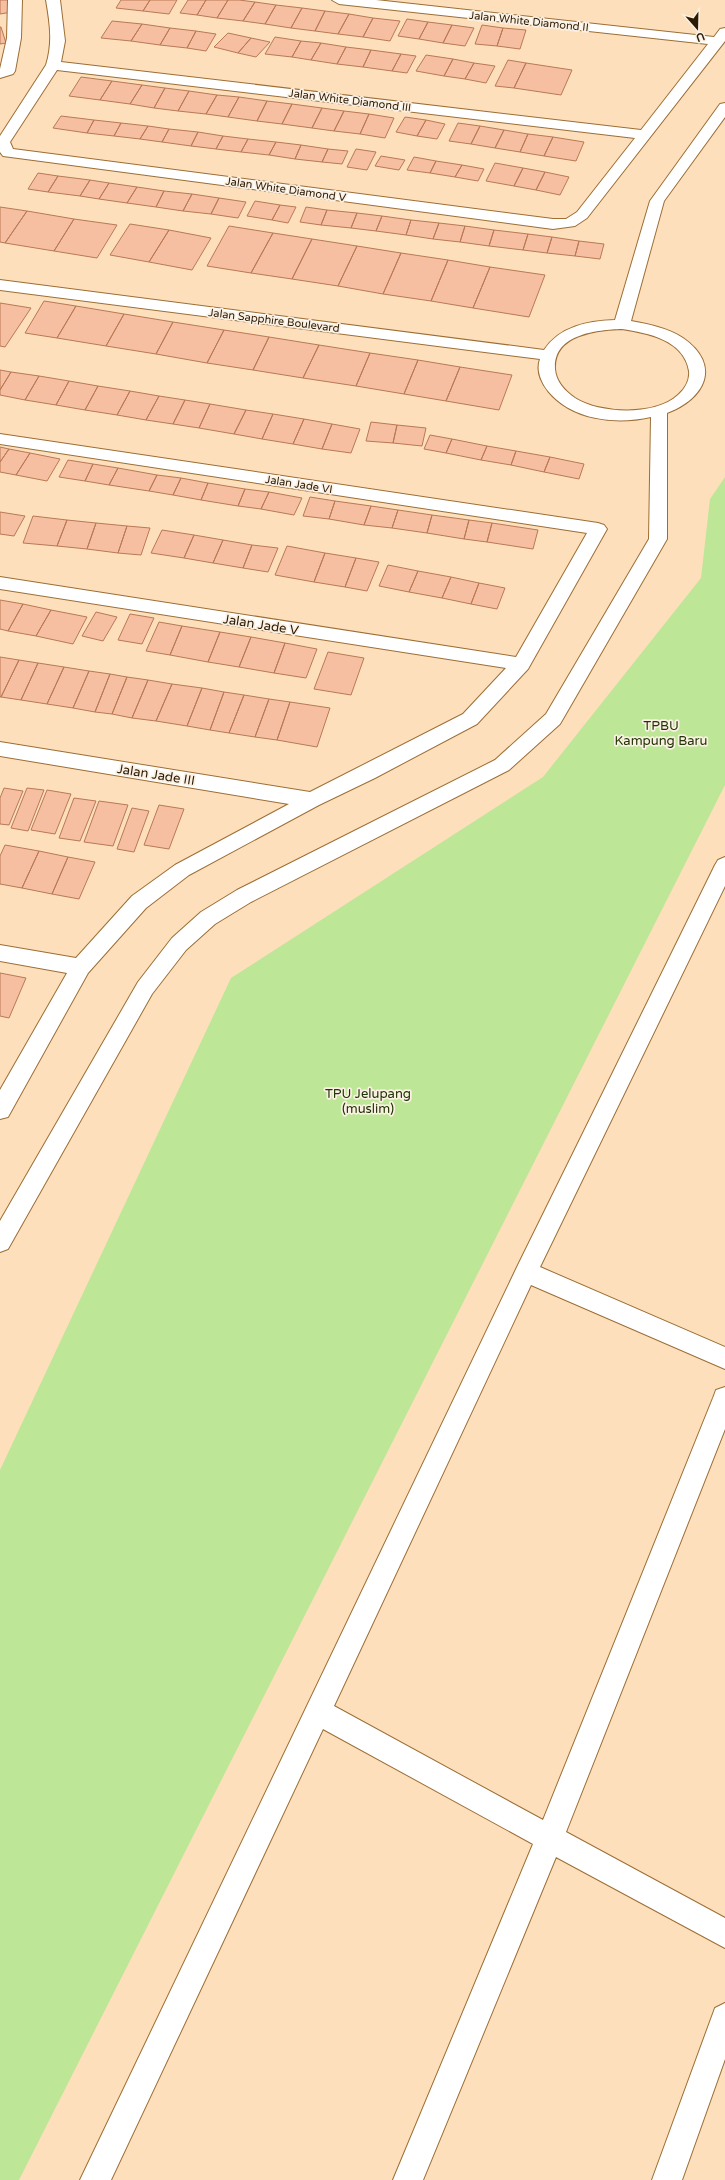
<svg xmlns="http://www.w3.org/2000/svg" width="725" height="2180" font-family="'Varela Round',sans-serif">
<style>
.green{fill:#bde696}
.building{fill:#f6bfa1;stroke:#b97955}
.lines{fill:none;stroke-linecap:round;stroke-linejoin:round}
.street-casing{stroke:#9c6e34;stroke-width:2}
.street{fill:#fff;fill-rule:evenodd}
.labels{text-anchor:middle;stroke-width:3.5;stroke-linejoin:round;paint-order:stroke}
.far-street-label{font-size:11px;fill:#2c1a02;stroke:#faf0e4}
.street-label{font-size:13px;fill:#2c1a02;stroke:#faf0e4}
.park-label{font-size:13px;fill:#203503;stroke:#faf0e4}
</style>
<rect width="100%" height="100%" fill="#fddfbc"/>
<path class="green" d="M 725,477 L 725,785 L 19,2180 L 0,2180 L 0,1470 L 231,978 L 543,777 L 701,578 L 710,499 Z"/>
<path class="building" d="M 0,0 L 9,0 L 12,12 L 0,14 Z
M 121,0 L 150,0 L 143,11 L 116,8 Z
M 150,0 L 177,0 L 169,14 L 143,11 Z
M 188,0 L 206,0 L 197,15 L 180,13 Z
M 206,0 L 228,0 L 217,18 L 197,15 Z
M 228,0 L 239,0 L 255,2 L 243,21 L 217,18 Z
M 255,2 L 276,5 L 265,24 L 243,21 Z
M 276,5 L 302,8 L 291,28 L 265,24 Z
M 302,8 L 325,11 L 315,31 L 291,28 Z
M 325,11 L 349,14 L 338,34 L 315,31 Z
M 349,14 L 373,18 L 363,37 L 338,34 Z
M 373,18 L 400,21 L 390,41 L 363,37 Z
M 407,19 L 428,22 L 419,39 L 398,36 Z
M 112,21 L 142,24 L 131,41 L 101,38 Z
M 428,22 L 452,25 L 443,43 L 419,39 Z
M 142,24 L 170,28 L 160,45 L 131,41 Z
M 452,25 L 474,28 L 465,46 L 443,43 Z
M 482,25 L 503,28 L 497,46 L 475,44 Z
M 0,27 L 1,27 L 6,43 L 0,44 Z
M 170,28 L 196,31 L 187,48 L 160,45 Z
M 503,28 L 526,30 L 520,49 L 497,46 Z
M 196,31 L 216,34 L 206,51 L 187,48 Z
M 228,33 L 251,38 L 238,53 L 214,47 Z
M 275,37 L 301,41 L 292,57 L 265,54 Z
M 251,38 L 270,42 L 256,57 L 238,53 Z
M 301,41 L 321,43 L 311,60 L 292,57 Z
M 321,43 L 346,47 L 337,64 L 311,60 Z
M 346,47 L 371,50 L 363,67 L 337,64 Z
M 371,50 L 401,54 L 392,71 L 363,67 Z
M 401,54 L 416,56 L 407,73 L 392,71 Z
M 426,55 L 453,59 L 444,76 L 416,71 Z
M 453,59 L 474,63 L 465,79 L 444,76 Z
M 508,60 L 526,63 L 514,88 L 495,86 Z
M 474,63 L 495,66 L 486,83 L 465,79 Z
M 526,63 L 572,70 L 561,95 L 514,88 Z
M 81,77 L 112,81 L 100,100 L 69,96 Z
M 112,81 L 142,85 L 130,104 L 100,100 Z
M 142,85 L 165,88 L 154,108 L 130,104 Z
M 165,88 L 189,91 L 178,111 L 154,108 Z
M 189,91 L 217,95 L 206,114 L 178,111 Z
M 217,95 L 239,97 L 228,117 L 206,114 Z
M 239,97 L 267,101 L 257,121 L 228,117 Z
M 267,101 L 292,104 L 282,124 L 257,121 Z
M 292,104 L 322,108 L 312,128 L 282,124 Z
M 322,108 L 344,111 L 334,131 L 312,128 Z
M 344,111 L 369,114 L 360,134 L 334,131 Z
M 369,114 L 394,118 L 385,138 L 360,134 Z
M 61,116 L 94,120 L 87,133 L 53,128 Z
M 405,117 L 426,120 L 417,136 L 396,132 Z
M 94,120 L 121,123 L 114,136 L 87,133 Z
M 426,120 L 445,124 L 437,139 L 417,136 Z
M 121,123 L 148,126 L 140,139 L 114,136 Z
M 458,123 L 480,126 L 471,144 L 449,141 Z
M 148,126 L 169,129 L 162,142 L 140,139 Z
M 480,126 L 504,130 L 495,148 L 471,144 Z
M 169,129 L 198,132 L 191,146 L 162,142 Z
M 504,130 L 528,134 L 520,152 L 495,148 Z
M 198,132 L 223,136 L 216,149 L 191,146 Z
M 528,134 L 553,137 L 544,156 L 520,152 Z
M 223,136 L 248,139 L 241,152 L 216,149 Z
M 553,137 L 584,142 L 576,161 L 544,156 Z
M 248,139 L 276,142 L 269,155 L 241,152 Z
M 276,142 L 301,145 L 295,159 L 269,155 Z
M 301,145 L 328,149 L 322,162 L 295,159 Z
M 328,149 L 348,151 L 342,164 L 322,162 Z
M 356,149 L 376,152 L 367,170 L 347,167 Z
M 381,156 L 405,160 L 399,170 L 375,166 Z
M 414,157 L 436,161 L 430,173 L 407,170 Z
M 436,161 L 462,165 L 455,177 L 430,173 Z
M 495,163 L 523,168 L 514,186 L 486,181 Z
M 462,165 L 484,169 L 478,181 L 455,177 Z
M 523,168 L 545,172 L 536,190 L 514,186 Z
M 545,172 L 569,177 L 560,195 L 536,190 Z
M 38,173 L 58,176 L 48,192 L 28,189 Z
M 58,176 L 90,180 L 80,196 L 48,192 Z
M 90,180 L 109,183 L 99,199 L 80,196 Z
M 109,183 L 137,187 L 127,203 L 99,199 Z
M 137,187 L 164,191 L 156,207 L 127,203 Z
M 164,191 L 192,194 L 183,211 L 156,207 Z
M 192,194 L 219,198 L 211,214 L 183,211 Z
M 219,198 L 246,202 L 238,218 L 211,214 Z
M 255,201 L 280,205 L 272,220 L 247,216 Z
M 280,205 L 296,207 L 288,223 L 272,220 Z
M 0,207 L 27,211 L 5,243 L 0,242 Z
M 306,207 L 327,210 L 321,225 L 300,222 Z
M 327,210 L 357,213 L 351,228 L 321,225 Z
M 27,211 L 74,219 L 54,251 L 5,243 Z
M 357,213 L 382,216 L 376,231 L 351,228 Z
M 382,216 L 411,220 L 406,235 L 376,231 Z
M 74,219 L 117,225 L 97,258 L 54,251 Z
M 411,220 L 439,223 L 433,239 L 406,235 Z
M 439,223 L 465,226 L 460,242 L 433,239 Z
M 130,224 L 169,230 L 149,262 L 110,255 Z
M 229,226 L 273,233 L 251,273 L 207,266 Z
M 465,226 L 494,230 L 489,246 L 460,242 Z
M 169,230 L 211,238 L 192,270 L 149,262 Z
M 494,230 L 528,234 L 523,250 L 489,246 Z
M 273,233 L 312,239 L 292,279 L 251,273 Z
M 528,234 L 552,237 L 547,253 L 523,250 Z
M 552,237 L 579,241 L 575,256 L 547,253 Z
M 312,239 L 357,246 L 338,286 L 292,279 Z
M 579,241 L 604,244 L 600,259 L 575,256 Z
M 357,246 L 401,253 L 383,294 L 338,286 Z
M 401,253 L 448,260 L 431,301 L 383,294 Z
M 448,260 L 490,267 L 473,308 L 431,301 Z
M 490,267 L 545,275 L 529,317 L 473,308 Z
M 44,301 L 76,306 L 57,338 L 25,333 Z
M 0,303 L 31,308 L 5,347 L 0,346 Z
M 76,306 L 124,314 L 106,346 L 57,338 Z
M 124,314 L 173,322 L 156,354 L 106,346 Z
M 173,322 L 224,330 L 207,363 L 156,354 Z
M 224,330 L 269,337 L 253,370 L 207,363 Z
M 269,337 L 319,345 L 303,378 L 253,370 Z
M 319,345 L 370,353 L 356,386 L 303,378 Z
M 370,353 L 418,360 L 404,394 L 356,386 Z
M 418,360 L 460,367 L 446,401 L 404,394 Z
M 460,367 L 512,375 L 499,410 L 446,401 Z
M 0,370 L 11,372 L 0,390 Z
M 11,372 L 39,376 L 25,400 L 0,395 L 0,390 Z
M 39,376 L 69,381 L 56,405 L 25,400 Z
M 69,381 L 98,386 L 85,410 L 56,405 Z
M 98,386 L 130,391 L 117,415 L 85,410 Z
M 130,391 L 159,396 L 146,420 L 117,415 Z
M 159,396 L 185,400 L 173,424 L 146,420 Z
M 185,400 L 210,404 L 199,428 L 173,424 Z
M 210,404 L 246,410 L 234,434 L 199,428 Z
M 246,410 L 273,414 L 262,439 L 234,434 Z
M 273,414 L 304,419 L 293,444 L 262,439 Z
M 304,419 L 332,424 L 322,449 L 293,444 Z
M 371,422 L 397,425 L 393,443 L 366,441 Z
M 332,424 L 360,429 L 351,453 L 322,449 Z
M 397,425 L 426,428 L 422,446 L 393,443 Z
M 430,435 L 452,439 L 446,453 L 424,449 Z
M 452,439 L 487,446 L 481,460 L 446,453 Z
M 487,446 L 516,451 L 511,465 L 481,460 Z
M 0,447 L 9,449 L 0,462 Z
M 9,449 L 30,453 L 16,475 L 0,472 L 0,462 Z
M 516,451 L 550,457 L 544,472 L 511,465 Z
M 30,453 L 60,459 L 47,481 L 16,475 Z
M 550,457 L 584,464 L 579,479 L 544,472 Z
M 68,460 L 93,464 L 85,481 L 59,477 Z
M 93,464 L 118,468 L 109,485 L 85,481 Z
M 118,468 L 157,475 L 149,491 L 109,485 Z
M 157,475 L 181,478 L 173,495 L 149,491 Z
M 181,478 L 208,483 L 201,500 L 173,495 Z
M 208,483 L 245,489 L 238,506 L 201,500 Z
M 245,489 L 269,492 L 261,509 L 238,506 Z
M 269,492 L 302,498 L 294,515 L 261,509 Z
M 310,497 L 335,501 L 329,519 L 303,516 Z
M 335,501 L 371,506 L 364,525 L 329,519 Z
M 371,506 L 398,510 L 392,528 L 364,525 Z
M 398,510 L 432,515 L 427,533 L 392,528 Z
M 0,512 L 25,516 L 14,536 L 0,534 Z
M 432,515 L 469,520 L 464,539 L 427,533 Z
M 33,516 L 67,520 L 57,546 L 23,543 Z
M 67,520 L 96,523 L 87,549 L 57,546 Z
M 469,520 L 492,523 L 487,542 L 464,539 Z
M 96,523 L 127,526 L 118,553 L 87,549 Z
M 492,523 L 538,530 L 533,549 L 487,542 Z
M 127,526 L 150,528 L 141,555 L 118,553 Z
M 162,530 L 194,535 L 184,558 L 151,553 Z
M 194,535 L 223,540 L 213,563 L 184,558 Z
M 223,540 L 252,545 L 243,568 L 213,563 Z
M 252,545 L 278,548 L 268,572 L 243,568 Z
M 287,546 L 325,553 L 314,582 L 275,575 Z
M 325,553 L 356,558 L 345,587 L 314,582 Z
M 356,558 L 379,562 L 367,591 L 345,587 Z
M 388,565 L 418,571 L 409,592 L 379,586 Z
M 418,571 L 451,577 L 442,598 L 409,592 Z
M 451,577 L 479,583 L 471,604 L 442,598 Z
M 479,583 L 505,588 L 497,609 L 471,604 Z
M 0,600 L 23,604 L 8,631 L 0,629 Z
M 23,604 L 51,610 L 36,636 L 8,631 Z
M 51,610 L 87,617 L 73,644 L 36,636 Z
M 96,612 L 117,617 L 103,641 L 82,636 Z
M 130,614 L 154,618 L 142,644 L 118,640 Z
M 159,622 L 182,626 L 170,655 L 146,651 Z
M 182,626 L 220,632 L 208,662 L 170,655 Z
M 220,632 L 251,637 L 239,667 L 208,662 Z
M 251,637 L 285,643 L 274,673 L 239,667 Z
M 285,643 L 317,649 L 306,678 L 274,673 Z
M 328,652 L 364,658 L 351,695 L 314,689 Z
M 0,657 L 19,660 L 1,697 L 0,697 Z
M 19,660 L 38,663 L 21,700 L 1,697 Z
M 38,663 L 64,667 L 47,704 L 21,700 Z
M 64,667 L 89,671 L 73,708 L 47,704 Z
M 89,671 L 110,674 L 95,712 L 73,708 Z
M 110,674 L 127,677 L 112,714 L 95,712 Z
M 127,677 L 148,680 L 132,718 L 112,714 Z
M 148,680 L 172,684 L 156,721 L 132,718 Z
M 172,684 L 202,688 L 187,726 L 156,721 Z
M 202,688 L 224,692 L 210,730 L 187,726 Z
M 224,692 L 244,695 L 229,733 L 210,730 Z
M 244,695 L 269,699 L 255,737 L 229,733 Z
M 269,699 L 290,702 L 277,740 L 255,737 Z
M 290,702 L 330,708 L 317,747 L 277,740 Z
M 4,788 L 23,791 L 9,825 L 0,824 L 0,798 Z
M 27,788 L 44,790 L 28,831 L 11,828 Z
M 47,790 L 71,794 L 55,834 L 31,830 Z
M 74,798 L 96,801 L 80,841 L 59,838 Z
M 99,801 L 128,805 L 113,846 L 84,842 Z
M 159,805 L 184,809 L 169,849 L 144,845 Z
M 132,808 L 149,811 L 134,852 L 117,849 Z
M 5,845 L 39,851 L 22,888 L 0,884 L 0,856 Z
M 39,851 L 68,857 L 52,894 L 22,888 Z
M 68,857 L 95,862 L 79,899 L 52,894 Z
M 0,973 L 26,978 L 9,1018 L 0,1016 Z"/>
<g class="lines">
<g class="street-casing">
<path id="street" d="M 8,0 L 22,0 L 21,38 L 15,71 L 13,74 L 0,78 L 0,69 L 7,38 Z
M 46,0 L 60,0 L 65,41 L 61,62 L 641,130 L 708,44 L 339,4 L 332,0 L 376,0 L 714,37 L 720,29 L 725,28 L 725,41 L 587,218 L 575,226 L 553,229 L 3,156 L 0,152 L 0,136 L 46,65 C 53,43 50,23 46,0 ZM 57,70 L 635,138 L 577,212 L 566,219 L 553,219 L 13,149 L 10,142 Z
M 725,103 L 725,117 L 664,201 L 631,321 C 648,324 668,328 683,338 C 722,365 705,399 667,413 L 667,539 L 560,724 L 509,770 L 251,902 L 215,924 L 186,950 L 152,994 L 8,1249 L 0,1252 L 0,1221 L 138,982 L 172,938 L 201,912 L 237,890 L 495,760 L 546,714 L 649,539 L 651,417 C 615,425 572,420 548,391 C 541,382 536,370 540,359 L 0,290 L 0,280 L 544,350 C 560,326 588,321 615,320 L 650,201 L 720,104 ZM 622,329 C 648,333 684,340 689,371 C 690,380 685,389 678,395 C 655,416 600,414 575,398 C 565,391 556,382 555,369 C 553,334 597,330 622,329 Z
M 0,434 L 598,523 L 604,525 L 607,529 L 528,669 L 477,724 L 375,778 L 319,805 L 189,875 L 146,908 L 88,973 L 8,1117 L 0,1119 L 0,1090 L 67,973 L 0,961 L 0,945 L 76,958 L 132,896 L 175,865 L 289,804 L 0,756 L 0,742 L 310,792 L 463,714 L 506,668 L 0,589 L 0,577 L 516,657 L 587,533 L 0,444 Z
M 725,857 L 725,886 L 540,1267 L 725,1347 L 725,1369 L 531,1285 L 334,1706 L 543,1820 L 713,1398 L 716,1390 L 725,1387 L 725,1429 L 566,1832 L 725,1918 L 725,1948 L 556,1857 L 423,2180 L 393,2180 L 533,1844 L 323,1729 L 111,2180 L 80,2180 L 518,1265 L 715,865 L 718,860 Z
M 725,2003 L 725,2059 L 682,2180 L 652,2180 L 715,2008 Z"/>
</g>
<use href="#street" class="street"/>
</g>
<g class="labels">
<g class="far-street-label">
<text transform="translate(529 21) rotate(6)" y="4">Jalan White Diamond II</text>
<text transform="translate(350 100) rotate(7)" y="4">Jalan White Diamond III</text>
<text transform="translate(286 189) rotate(8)" y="4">Jalan White Diamond V</text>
<text transform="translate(274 320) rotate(7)" y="4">Jalan Sapphire Boulevard</text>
<text transform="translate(299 484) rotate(9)" y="4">Jalan Jade VI</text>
</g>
<g class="street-label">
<text transform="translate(261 624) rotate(9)" y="5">Jalan Jade V</text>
<text transform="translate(156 774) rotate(9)" y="5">Jalan Jade III</text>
</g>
<g class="park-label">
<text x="661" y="730">TPBU<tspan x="661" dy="15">Kampung Baru</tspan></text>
<text x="368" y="1098">TPU Jelupang<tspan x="368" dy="15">(muslim)</tspan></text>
</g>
</g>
<g transform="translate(697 28) rotate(160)" stroke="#faf0e4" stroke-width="3" paint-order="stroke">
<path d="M0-3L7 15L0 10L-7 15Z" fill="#2c1a02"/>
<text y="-6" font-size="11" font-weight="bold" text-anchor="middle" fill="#2c1a02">U</text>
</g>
</svg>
